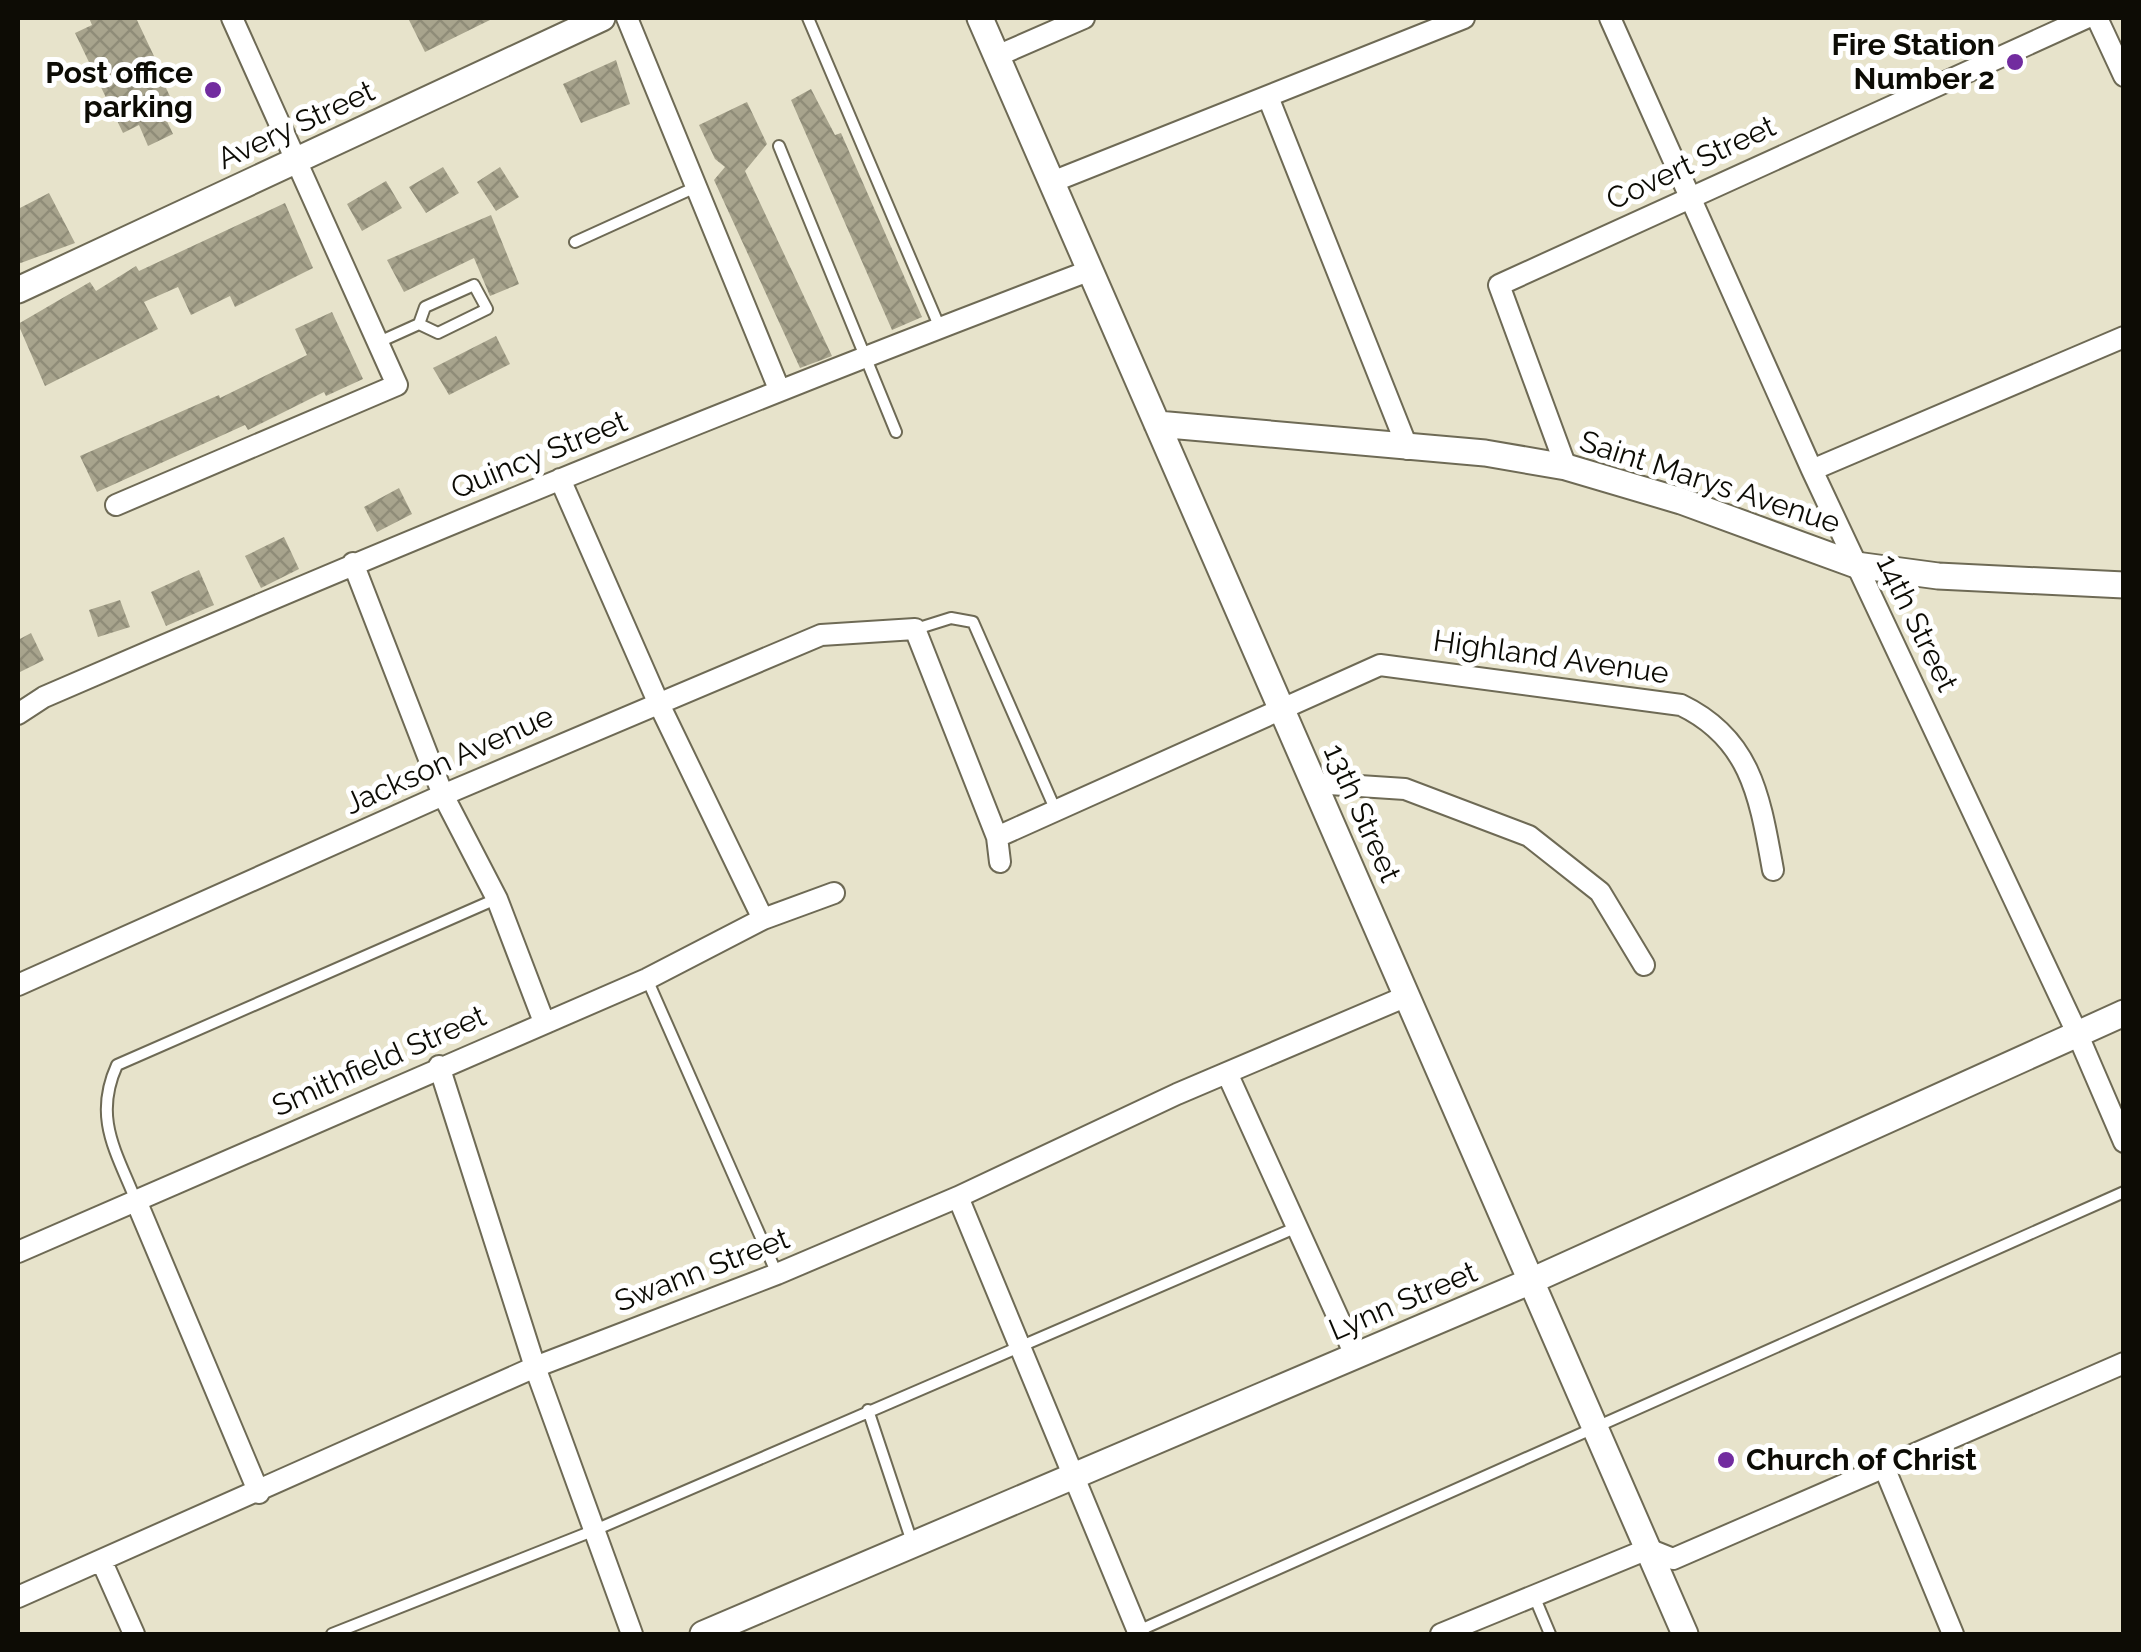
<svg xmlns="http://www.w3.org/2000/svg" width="2141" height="1652" font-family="Raleway,sans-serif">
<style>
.building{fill:url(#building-cross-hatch)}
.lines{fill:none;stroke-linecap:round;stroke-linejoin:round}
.service-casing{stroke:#6e6a55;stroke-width:14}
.minor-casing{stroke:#6e6a55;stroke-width:24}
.tertiary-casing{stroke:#6e6a55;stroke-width:29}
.service{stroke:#fff;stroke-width:10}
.minor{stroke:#fff;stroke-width:20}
.tertiary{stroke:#fff;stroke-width:25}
.poi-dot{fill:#722c9f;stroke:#fff;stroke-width:4}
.labels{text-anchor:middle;stroke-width:10;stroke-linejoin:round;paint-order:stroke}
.poi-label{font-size:30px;font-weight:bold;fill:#0d0c05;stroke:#fff;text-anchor:end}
.street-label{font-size:30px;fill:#0d0c05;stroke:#fff}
</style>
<defs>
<pattern id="building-cross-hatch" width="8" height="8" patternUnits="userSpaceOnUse" patternTransform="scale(2.5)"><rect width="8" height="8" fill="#a8a48d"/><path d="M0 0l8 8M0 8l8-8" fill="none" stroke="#8f8c78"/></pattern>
</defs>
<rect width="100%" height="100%" fill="#e7e3cb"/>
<path class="building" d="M 89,18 L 136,18 L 161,71 L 166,69 L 173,84 L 166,88 L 176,109 L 164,115 L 173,134 L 148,146 L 139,125 L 123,133 L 75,33 L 92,25 Z
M 408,18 L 494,18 L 425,52 Z
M 616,60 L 630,104 L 581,123 L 563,84 Z
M 811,89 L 835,135 L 841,133 L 922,317 L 892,330 L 791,100 Z
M 747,102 L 767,144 L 745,171 L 832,356 L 800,368 L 714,180 L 725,167 L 715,159 L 699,125 Z
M 443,167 L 459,193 L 426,213 L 409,187 Z
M 500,167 L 519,197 L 496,211 L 477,182 Z
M 386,181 L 402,208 L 362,231 L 347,204 Z
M 49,193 L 75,243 L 18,264 L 18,209 Z
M 285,203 L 313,268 L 235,307 L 230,296 L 191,315 L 178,287 L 144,302 L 158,329 L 45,386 L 18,324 L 90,282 L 96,291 L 136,266 L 139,271 Z
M 491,215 L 519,284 L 490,296 L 474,258 L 404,292 L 387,260 Z
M 332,312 L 363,379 L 326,396 L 324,392 L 248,430 L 245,425 L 97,492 L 80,456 L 219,395 L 220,398 L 307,355 L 295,329 Z
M 496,336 L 510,364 L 449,395 L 433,368 Z
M 399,488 L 412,514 L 377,532 L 364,507 Z
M 284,537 L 299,569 L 261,588 L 245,556 Z
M 199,570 L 214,605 L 166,626 L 151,592 Z
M 120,600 L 130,627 L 98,637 L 89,610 Z
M 31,633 L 44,660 L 18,673 L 18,640 Z"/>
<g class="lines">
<g class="service-casing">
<path id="service" d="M 808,18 L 940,328
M 779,146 L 896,432
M 575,242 L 696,187
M 379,342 L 419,324 L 425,307 L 474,285 L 487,309 L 438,333 L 419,324
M 916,629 L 951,618 L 973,622 L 1056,811
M 647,979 L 777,1274
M 136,1201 C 116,1151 93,1118 117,1065 L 496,899
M 868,1410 L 912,1542
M 1534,1596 L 1550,1634
M 1138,1631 L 2124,1192
M 332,1634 L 595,1530 L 1295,1228"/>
</g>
<g class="minor-casing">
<path id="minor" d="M 627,18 L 779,389
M 1610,18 L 1812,470 L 2077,1033 L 2124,1142
M 2097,18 L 2124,76
M 997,56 L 1084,18
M 1268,97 L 1408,449
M 1052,182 L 1464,18
M 1566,467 L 1499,285 L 2086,18
M 1812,470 L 2124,337
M 560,479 L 658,702 L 763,919
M 116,505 L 397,385 L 232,18
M 353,563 L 443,795 L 497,899 L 544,1022
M 18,714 L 44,697 C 390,547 738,404 1091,270
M 1314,783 L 1405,789 L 1529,836 L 1600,892 L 1644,965
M 997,837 L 1380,665 L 1681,705 C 1752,739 1760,799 1773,870
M 18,985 L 443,795 L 821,635 L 915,629 L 997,837 L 1000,862
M 439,1066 L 535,1367 L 632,1634
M 1227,1073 L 1356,1357
M 958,1197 L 1139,1634
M 137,1203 L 259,1493
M 18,1252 L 647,979 L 763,919 L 834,893
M 1884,1467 L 1953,1634
M 102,1562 L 134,1634
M 18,1597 L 535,1367 L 777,1274 L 958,1197 L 1177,1094 L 1407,996
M 1441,1634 L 1648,1549 L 1673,1559 L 2124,1363"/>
</g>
<g class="tertiary-casing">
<path id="tertiary" d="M 980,18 L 1685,1634
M 18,290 L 602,18
M 1157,424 L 1485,453 L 1566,467 L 1681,501 L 1856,565 L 1938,576 L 2124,585
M 703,1634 L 1531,1281 L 2124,1013"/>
</g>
<use href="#service" class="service"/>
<use href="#minor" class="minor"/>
<use href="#tertiary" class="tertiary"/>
</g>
<g class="poi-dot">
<circle cx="2015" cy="62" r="10"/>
<circle cx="213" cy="90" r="10"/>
<circle cx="1726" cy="1460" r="10"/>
</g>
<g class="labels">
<g class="poi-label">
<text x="1995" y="55">Fire Station<tspan x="1995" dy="34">Number 2</tspan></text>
<text x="193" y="83">Post office<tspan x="193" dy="34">parking</tspan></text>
<text x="1746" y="1470" text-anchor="start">Church of Christ</text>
</g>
<g class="street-label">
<text transform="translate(296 125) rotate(-25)" y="10">Avery Street</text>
<text transform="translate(1691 163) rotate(-25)" y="10">Covert Street</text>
<text transform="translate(539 455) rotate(-22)" y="10">Quincy Street</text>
<text transform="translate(1710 482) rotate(18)" y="10">Saint Marys Avenue</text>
<text transform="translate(1917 623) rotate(64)" y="10">14th Street</text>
<text transform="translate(1551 657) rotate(8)" y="10">Highland Avenue</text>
<text transform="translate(449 760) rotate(-24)" y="10">Jackson Avenue</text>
<text transform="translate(1362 813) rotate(66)" y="10">13th Street</text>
<text transform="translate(379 1061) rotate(-24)" y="10">Smithfield Street</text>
<text transform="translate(702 1270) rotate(-21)" y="10">Swann Street</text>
<text transform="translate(1403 1301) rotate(-23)" y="10">Lynn Street</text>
</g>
</g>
<rect width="2141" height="1652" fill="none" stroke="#0d0c05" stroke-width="40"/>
</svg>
